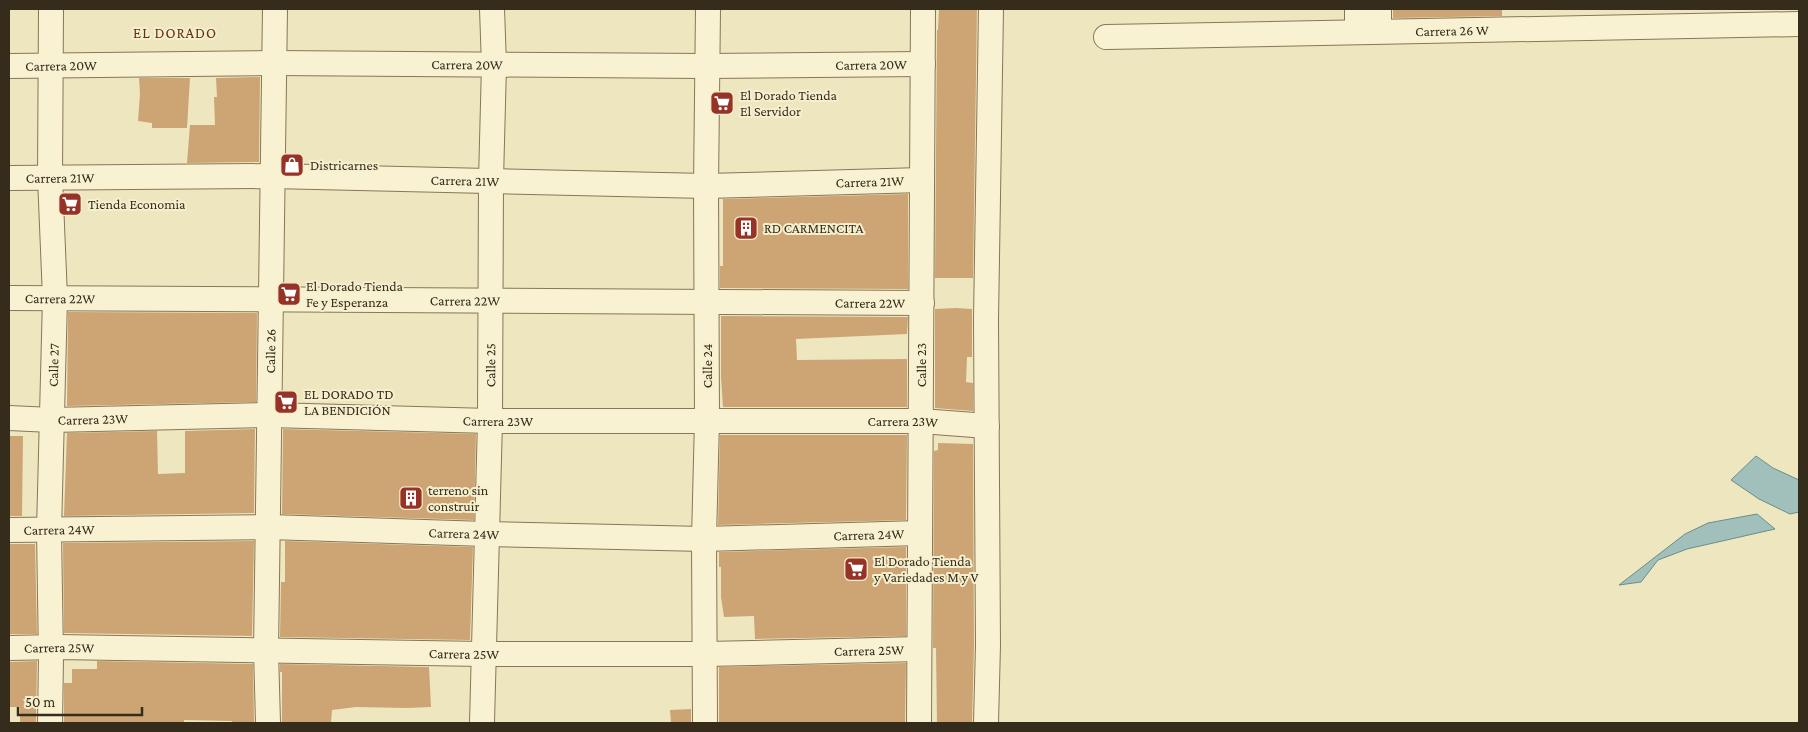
<svg xmlns="http://www.w3.org/2000/svg" width="1808" height="732" font-family="'Crimson Pro',serif">
<style>
.water{fill:#a2c0bb;stroke:#698e89}
.building{fill:#cda473}
.lines{fill:none;stroke-linecap:round;stroke-linejoin:round}
.minor-casing{stroke:#877657;stroke-width:26}
.minor{stroke:#f9f2d2;stroke-width:24}
.labels{text-anchor:middle;stroke-width:4;stroke-linejoin:round;paint-order:stroke}
.street-label{font-size:14px;fill:#362c1c;stroke:#f6efce}
.poi-label{font-size:14px;fill:#362c1c;stroke:#f6efce;text-anchor:start}
.neighbourhood-label{font-size:15px;letter-spacing:1px;fill:#63321a;stroke:#f6efce}
</style>
<rect width="100%" height="100%" fill="#eee6be"/>
<path class="water" d="M 1756,456 L 1773,468 L 1799,480 L 1799,512 L 1790,514 L 1759,499 L 1731,480 Z
M 1757,514 L 1775,529 L 1687,549 L 1658,560 L 1641,582 L 1619,585 L 1685,534 L 1708,523 Z"/>
<path class="building" d="M 939,9 L 977,9 L 973,278 L 935,278 L 937,30 L 938,30 Z
M 1393,9 L 1502,9 L 1502,16 L 1393,18 Z
M 260,77 L 259,162 L 187,163 L 190,125 L 215,125 L 214,97 L 217,97 L 216,78 Z
M 139,78 L 190,78 L 187,128 L 152,128 L 152,123 L 138,121 L 140,94 Z
M 908,194 L 908,289 L 720,288 L 720,266 L 723,266 L 723,199 Z
M 956,308 L 972,309 L 972,357 L 967,357 L 966,382 L 973,383 L 973,411 L 935,408 L 935,309 Z
M 68,312 L 257,313 L 256,402 L 67,406 Z
M 721,316 L 908,317 L 907,334 L 796,339 L 797,360 L 907,359 L 907,407 L 723,407 L 721,377 Z
M 255,429 L 254,513 L 64,516 L 67,433 L 157,431 L 158,474 L 185,473 L 185,431 Z
M 283,429 L 476,434 L 474,520 L 282,514 Z
M 720,435 L 907,435 L 906,520 L 718,525 Z
M 9,436 L 23,436 L 22,516 L 9,516 Z
M 938,443 L 973,444 L 974,645 L 972,723 L 937,723 L 936,648 L 933,648 L 934,451 L 938,450 Z
M 254,541 L 252,636 L 64,633 L 63,543 Z
M 285,541 L 473,547 L 470,640 L 280,637 L 281,582 L 285,582 Z
M 9,544 L 35,544 L 37,634 L 9,634 Z
M 906,547 L 906,636 L 755,639 L 754,616 L 724,617 L 721,597 L 721,567 L 719,567 L 719,552 Z
M 37,661 L 36,723 L 20,723 L 20,707 L 9,707 L 9,662 Z
M 97,661 L 253,664 L 254,723 L 232,723 L 232,721 L 184,720 L 184,723 L 64,723 L 64,683 L 72,683 L 72,669 L 97,669 Z
M 906,663 L 905,723 L 719,723 L 719,667 Z
M 280,664 L 429,667 L 431,707 L 407,708 L 356,707 L 332,710 L 331,723 L 282,723 L 282,672 L 280,672 Z
M 691,709 L 691,723 L 671,723 L 670,710 Z"/>
<g class="lines">
<g class="minor-casing">
<g id="minor">
<path d="M 1357,9 L 1357,32"/>
<path d="M 1379,9 L 1379,31"/>
<path id="s1" d="M 1106,37 L 1799,24"/>
<path id="s2" d="M 9,66 L 274,63 L 706,66 L 923,64"/>
<path id="s3" d="M 9,178 L 272,176 L 706,186 L 922,180"/>
<path id="s4" d="M 9,298 L 922,303"/>
<path id="s5" d="M 9,418 L 52,420 L 270,415 L 490,421 L 921,421 L 987,426"/>
<path id="s6" d="M 9,530 L 269,527 L 486,534 L 704,539 L 920,533"/>
<path id="s7" d="M 9,648 L 58,647 L 483,654 L 706,654 L 919,649"/>
<path id="s8" d="M 50,723 L 51,657 L 49,531 L 55,298 L 50,177 L 51,9"/>
<path id="s9" d="M 268,723 L 266,651 L 275,9"/>
<path id="s10" d="M 482,723 L 490,421 L 491,180 L 494,65 L 492,9"/>
<path d="M 705,723 L 704,539 L 707,420 L 706,186 L 708,9"/>
<path id="s11" d="M 919,723 L 923,9"/>
<path d="M 986,723 L 988,645 L 986,320 L 991,9"/>
</g>
</g>
<use href="#minor" class="minor"/>
</g>
<defs>
<g id="supermarket-square" transform="scale(1.25)"><rect x="-9" y="-9" width="18" height="18" rx="4" fill="#973326" stroke="#f6efce"/><path d="M-6-5.5h2.5l.6 2H6L4.5 2H-2.5L-4.4-4H-6ZM-1.5 3.2a1.3 1.3 0 1 0 .1 0ZM3 3.2a1.3 1.3 0 1 0 .1 0Z" fill="#fff"/></g>
<g id="shop-square" transform="scale(1.25)"><rect x="-9" y="-9" width="18" height="18" rx="4" fill="#973326" stroke="#f6efce"/><path d="M-5-2.5h2.3a2.7 3.5 0 0 1 5.4 0H5L5.5 6h-11ZM-1.5-2.5h3a1.5 2.3 0 0 0-3 0Z" fill="#fff"/></g>
<g id="building-square" transform="scale(1.25)"><rect x="-9" y="-9" width="18" height="18" rx="4" fill="#973326" stroke="#f6efce"/><path d="M-4-6H4V6H1V3H-1V6H-4ZM-2.5-4.3h1.7v1.8h-1.7ZM.8-4.3h1.7v1.8H.8ZM-2.5-1h1.7V.8h-1.7ZM.8-1h1.7V.8H.8Z" fill="#fff"/></g>
</defs>
<g fill-rule="evenodd">
<use href="#supermarket-square" x="722" y="103"/>
<use href="#shop-square" x="292" y="165"/>
<use href="#supermarket-square" x="70" y="204"/>
<use href="#building-square" x="746" y="228"/>
<use href="#supermarket-square" x="289" y="294"/>
<use href="#supermarket-square" x="286" y="402"/>
<use href="#building-square" x="411" y="498"/>
<use href="#supermarket-square" x="856" y="569"/>
</g>
<g class="labels">
<g class="street-label">
<text dy="5" stroke="none"><textPath href="#s1" startOffset="346">Carrera 26 W</textPath></text>
<text dy="5" stroke="none"><textPath href="#s2" startOffset="862">Carrera 20W</textPath></text>
<text dy="5" stroke="none"><textPath href="#s2" startOffset="458">Carrera 20W</textPath></text>
<text dy="5" stroke="none"><textPath href="#s2" startOffset="52">Carrera 20W</textPath></text>
<text dy="5" stroke="none"><textPath href="#s3" startOffset="51">Carrera 21W</textPath></text>
<text dy="5" stroke="none"><textPath href="#s3" startOffset="456">Carrera 21W</textPath></text>
<text dy="5" stroke="none"><textPath href="#s3" startOffset="861">Carrera 21W</textPath></text>
<text dy="5" stroke="none"><textPath href="#s4" startOffset="51">Carrera 22W</textPath></text>
<text dy="5" stroke="none"><textPath href="#s4" startOffset="456">Carrera 22W</textPath></text>
<text dy="5" stroke="none"><textPath href="#s4" startOffset="861">Carrera 22W</textPath></text>
<text dy="5" stroke="none"><textPath href="#s9" startOffset="372">Calle 26</textPath></text>
<text dy="5" stroke="none"><textPath href="#s8" startOffset="358">Calle 27</textPath></text>
<text dy="5" stroke="none"><textPath href="#s10" startOffset="358">Calle 25</textPath></text>
<text transform="translate(707 366) rotate(-90)" y="5">Calle 24</text>
<text dy="5" stroke="none"><textPath href="#s11" startOffset="358">Calle 23</textPath></text>
<text dy="5" stroke="none"><textPath href="#s5" startOffset="84">Carrera 23W</textPath></text>
<text dy="5" stroke="none"><textPath href="#s5" startOffset="489">Carrera 23W</textPath></text>
<text dy="5" stroke="none"><textPath href="#s5" startOffset="894">Carrera 23W</textPath></text>
<text dy="5" stroke="none"><textPath href="#s6" startOffset="50">Carrera 24W</textPath></text>
<text dy="5" stroke="none"><textPath href="#s6" startOffset="455">Carrera 24W</textPath></text>
<text dy="5" stroke="none"><textPath href="#s6" startOffset="860">Carrera 24W</textPath></text>
<text dy="5" stroke="none"><textPath href="#s7" startOffset="50">Carrera 25W</textPath></text>
<text dy="5" stroke="none"><textPath href="#s7" startOffset="860">Carrera 25W</textPath></text>
<text dy="5" stroke="none"><textPath href="#s7" startOffset="455">Carrera 25W</textPath></text>
</g>
<g class="poi-label">
<text x="740" y="100">El Dorado Tienda<tspan x="740" dy="16">El Servidor</tspan></text>
<text x="310" y="170">Districarnes</text>
<text x="88" y="209">Tienda Economia</text>
<text x="764" y="233">RD CARMENCITA</text>
<text x="306" y="291">El Dorado Tienda<tspan x="306" dy="16">Fe y Esperanza</tspan></text>
<text x="304" y="399">EL DORADO TD<tspan x="304" dy="16">LA BENDICIÓN</tspan></text>
<text x="428" y="495">terreno sin<tspan x="428" dy="16">construir</tspan></text>
<text x="874" y="566">El Dorado Tienda<tspan x="874" dy="16">y Variedades M y V</tspan></text>
</g>
<g class="neighbourhood-label">
<text x="175" y="38">EL DORADO</text>
</g>
</g>
<rect width="1808" height="732" fill="none" stroke="#362c1c" stroke-width="20"/>
<path d="M18 707v8h124v-8" fill="none" stroke="#362c1c" stroke-width="2.5"/>
<text x="25" y="707" font-size="15" fill="#362c1c" stroke="#f6efce" stroke-width="4" paint-order="stroke">50 m</text>
</svg>
